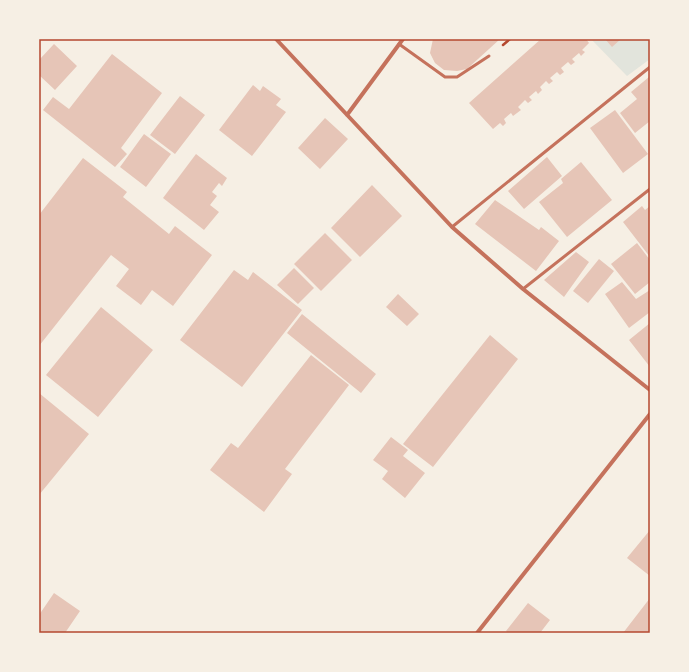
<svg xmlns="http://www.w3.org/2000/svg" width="689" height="672" font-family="'Work Sans',sans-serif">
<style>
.green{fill:#e2e4dc}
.building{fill:#e6c5b7}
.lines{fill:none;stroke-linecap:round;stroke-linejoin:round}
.path{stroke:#b5482f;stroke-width:2.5}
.service{stroke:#c5725c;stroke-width:3}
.minor{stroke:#c5725c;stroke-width:4}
.neatline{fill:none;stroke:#b5482f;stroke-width:1.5}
</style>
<rect width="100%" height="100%" fill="#f6efe4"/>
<path class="green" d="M 591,39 L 650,39 L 650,59 L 627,76 Z"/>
<path class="building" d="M 433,39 L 500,39 L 467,69 L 457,71 L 444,70 L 435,63 L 430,53 Z
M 541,39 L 586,39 L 589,43 L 582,50 L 585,52 L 581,56 L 579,53 L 572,59 L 575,62 L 571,65 L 568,62 L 561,68 L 564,72 L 560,75 L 557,72 L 550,78 L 553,81 L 549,84 L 546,81 L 540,87 L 542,90 L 538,94 L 536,91 L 529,97 L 532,100 L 528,103 L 525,100 L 518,107 L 521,110 L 513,116 L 511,113 L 504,119 L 506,123 L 503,126 L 500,123 L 493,129 L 469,103 Z
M 605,39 L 621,39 L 612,47 Z
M 54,44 L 77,66 L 55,90 L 39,75 L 39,60 Z
M 112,54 L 162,93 L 121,148 L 127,154 L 115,167 L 43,110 L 53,97 L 69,109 Z
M 649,77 L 650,121 L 635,133 L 620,113 L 637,99 L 631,92 Z
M 253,85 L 260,91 L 263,86 L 281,99 L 276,105 L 286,112 L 252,156 L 219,130 Z
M 180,96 L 205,115 L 175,154 L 150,135 Z
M 615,110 L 648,154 L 623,173 L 590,128 Z
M 325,118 L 348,139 L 320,169 L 298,148 Z
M 144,134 L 171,154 L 146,187 L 120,167 Z
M 196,154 L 227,178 L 222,186 L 219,183 L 212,192 L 217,196 L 210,205 L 219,212 L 204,230 L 163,198 Z
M 547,157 L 562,176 L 524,209 L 508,191 Z
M 83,158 L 127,192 L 123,197 L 169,234 L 175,226 L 212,255 L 173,306 L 152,290 L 141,305 L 116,286 L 129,269 L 111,255 L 39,346 L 39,215 Z
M 581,162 L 612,200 L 567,237 L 539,202 L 563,183 L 561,179 Z
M 372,185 L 402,216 L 360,257 L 331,228 Z
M 495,200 L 539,230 L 541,227 L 559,241 L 536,271 L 475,224 Z
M 642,206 L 645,210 L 650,206 L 650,257 L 623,222 Z
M 325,233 L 352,260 L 321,291 L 294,264 Z
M 637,243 L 650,260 L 650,282 L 635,294 L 611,264 Z
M 576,252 L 589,262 L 564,297 L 544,280 Z
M 599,259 L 614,271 L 588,303 L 573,291 Z
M 294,268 L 314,288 L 298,304 L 277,285 Z
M 234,270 L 248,280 L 253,272 L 302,310 L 242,387 L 180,340 Z
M 622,282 L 636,299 L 650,290 L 650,312 L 629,328 L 605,294 Z
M 398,294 L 419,314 L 407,326 L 386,307 Z
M 101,307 L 153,350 L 98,417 L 46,375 Z
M 302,314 L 376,374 L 361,393 L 287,333 Z
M 650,323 L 650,367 L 629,340 Z
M 490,335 L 518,359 L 433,467 L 403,444 Z
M 311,355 L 349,385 L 285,469 L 292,474 L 264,512 L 210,470 L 231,443 L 238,448 Z
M 39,393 L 89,434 L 39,495 Z
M 391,437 L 408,450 L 403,456 L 425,473 L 405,498 L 382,479 L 388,471 L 373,460 Z
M 650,530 L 650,576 L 627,558 Z
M 54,593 L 80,611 L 65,633 L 39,633 L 39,615 Z
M 650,598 L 650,633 L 623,633 Z
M 528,603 L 550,620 L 540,633 L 508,633 L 506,631 Z"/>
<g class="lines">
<path class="path" d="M 503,45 L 510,39"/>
<path class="service" d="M 399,44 L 445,77 L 457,77 L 489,56
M 452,227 L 650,67
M 523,289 L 650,189"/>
<path class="minor" d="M 276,39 L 452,227 L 523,289 L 650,390
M 347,115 L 403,39
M 477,633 L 650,414"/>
</g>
<rect width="689" height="672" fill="none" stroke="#f6efe4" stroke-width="80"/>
<rect x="40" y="40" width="609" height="592" class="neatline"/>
</svg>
